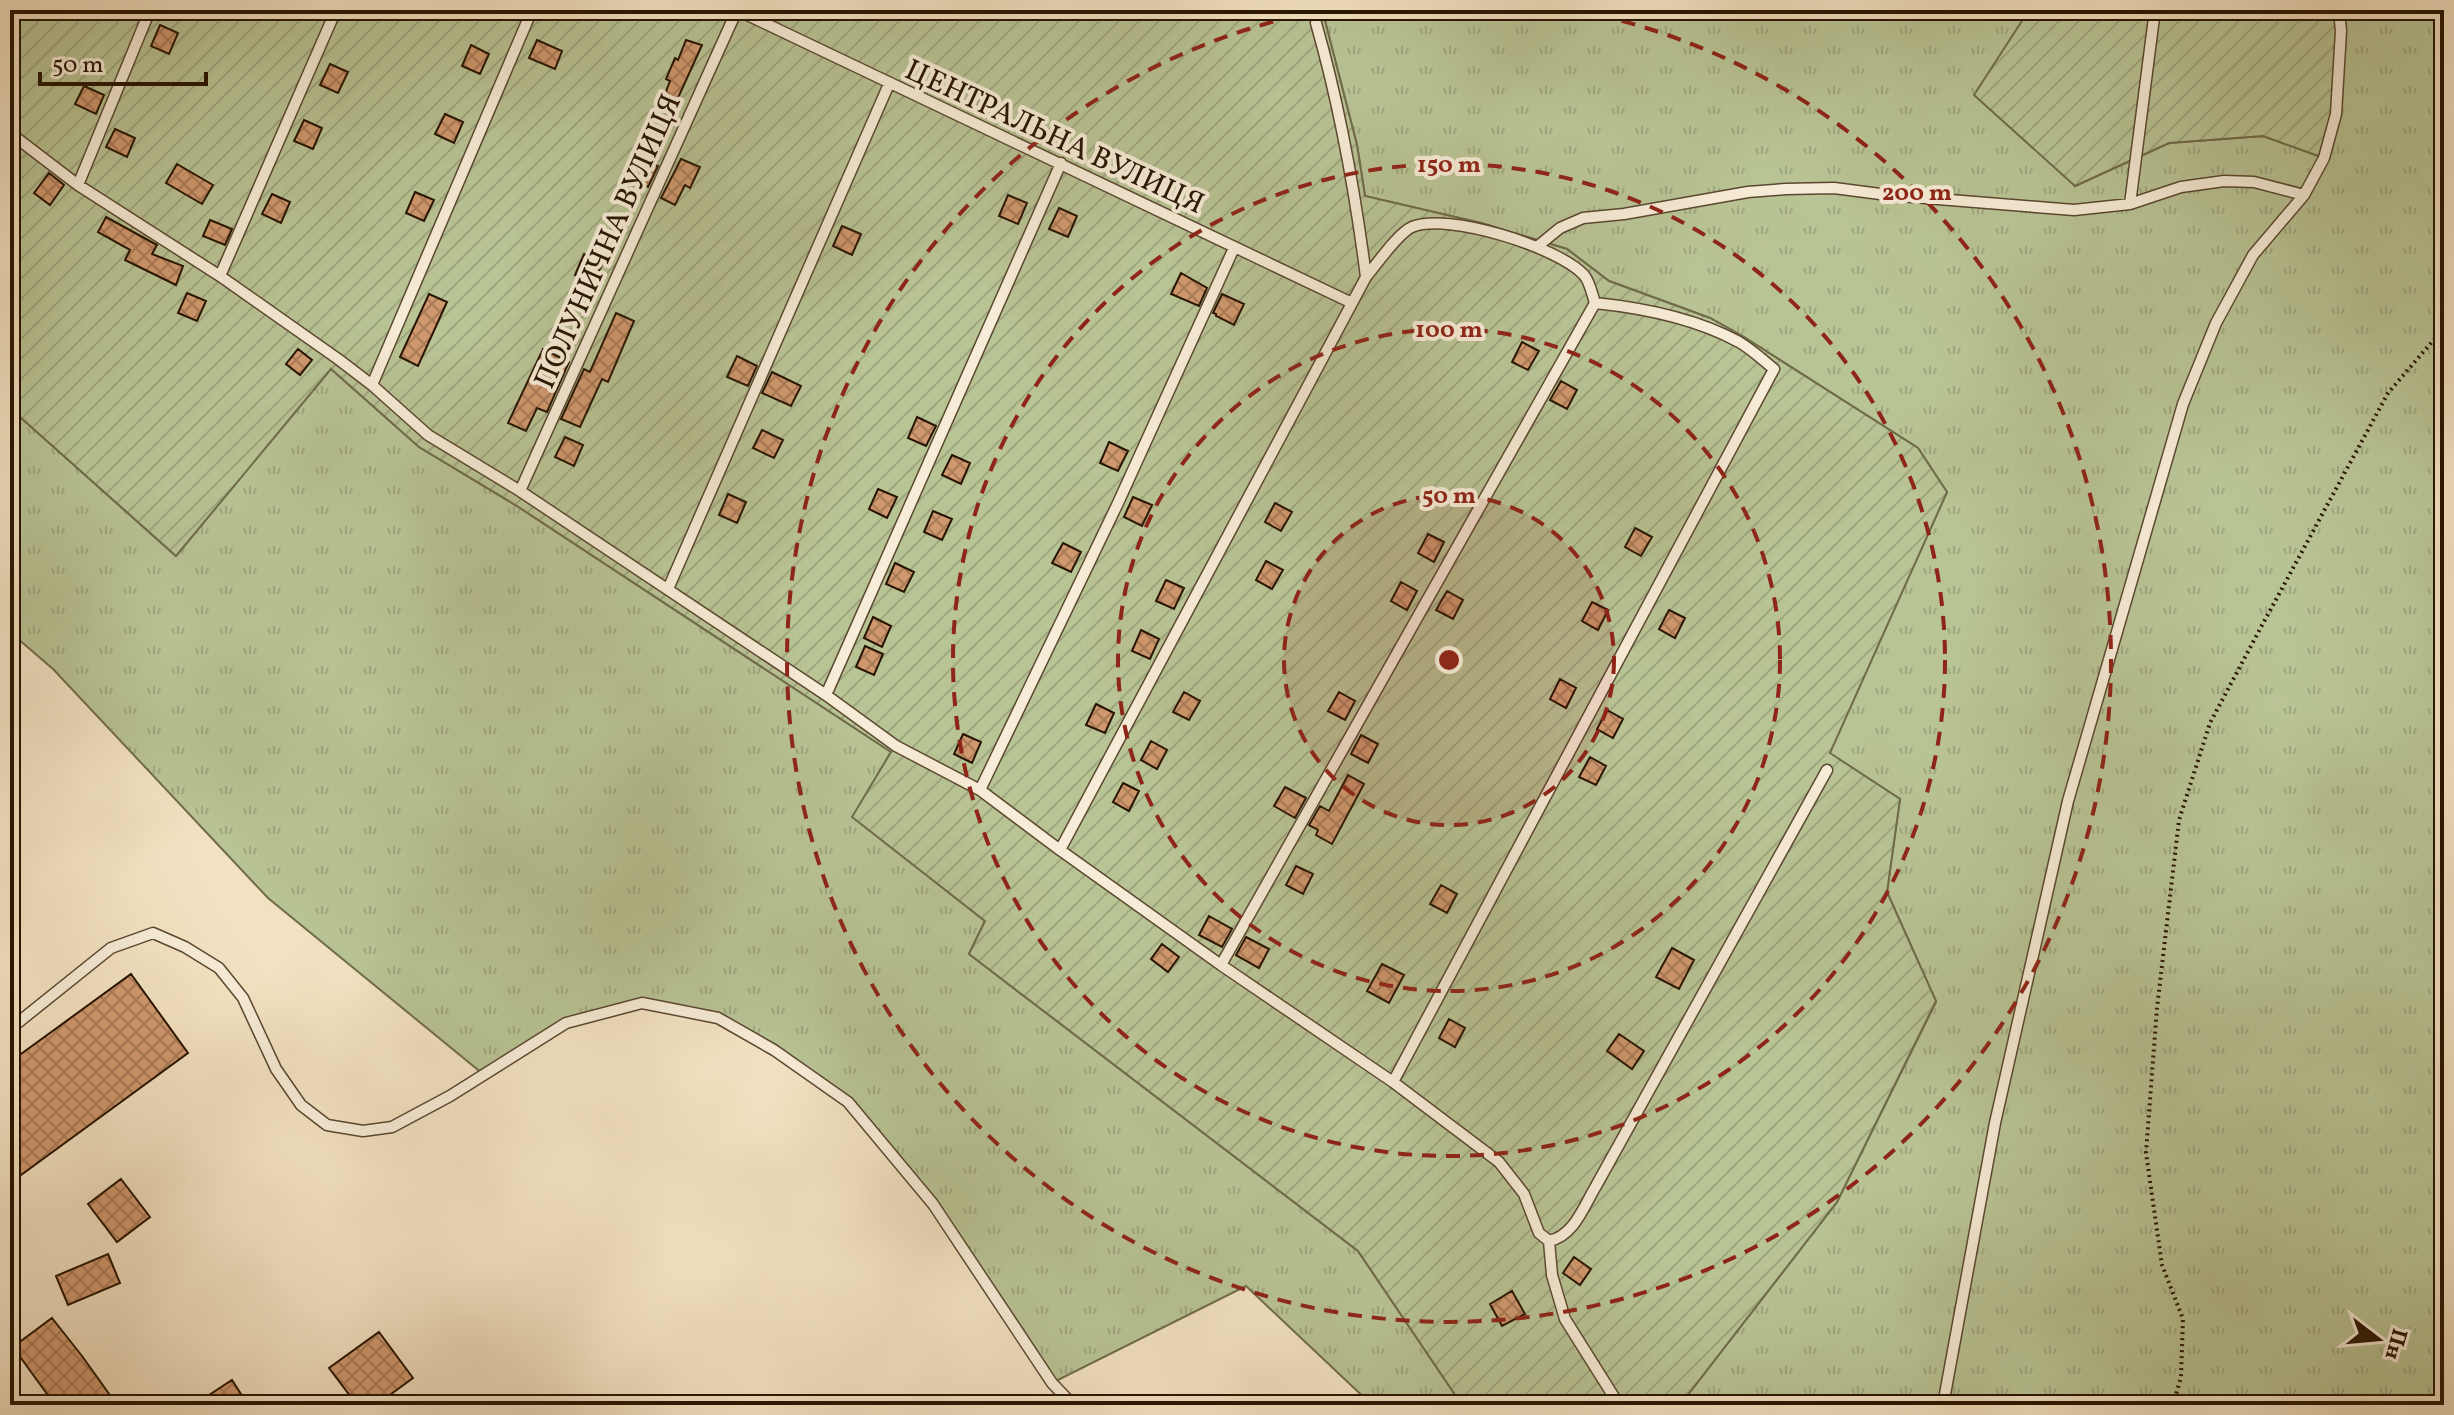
<svg xmlns="http://www.w3.org/2000/svg" width="2454" height="1415" font-family="Vollkorn,serif">
<style>
.grass{fill:url(#grass-tufts);stroke:#706c4a;stroke-width:2}
.garden{fill:url(#garden-furrows);stroke:#706c4a;stroke-width:2}
.building{fill:url(#building-cross-hatch);stroke:#271400;stroke-width:2}
.lines{fill:none;stroke-linecap:round;stroke-linejoin:round}
.service-casing{stroke:#5a4830;stroke-width:13}
.path{stroke:#271400;stroke-width:4;stroke-dasharray:2 4;stroke-linecap:butt}
.service{stroke:#f7ecd7;stroke-width:10}
.ring{fill:none;stroke:#8f2418;stroke-width:4;stroke-dasharray:14 10}
.labels{text-anchor:middle;stroke-width:8;stroke-linejoin:round;paint-order:stroke}
.street-label{font-size:30px;fill:#271400;stroke:#f7ecd7}
.centre{fill:#8f2418;stroke:#f7ecd7;stroke-width:4}
.ring-label{font-size:24px;text-anchor:middle;font-weight:bold;fill:#8f2418;stroke:#f7ecd7;stroke-width:8;stroke-linejoin:round;paint-order:stroke}
</style>
<defs>
<pattern id="grass-tufts" width="24" height="20" patternUnits="userSpaceOnUse" patternTransform="scale(2)"><rect width="24" height="20" fill="#b9c495"/><path d="M3 7l-1-3M5 7V3M7 7l1-3M15 17l-1-3M17 17v-4M19 17l1-3" fill="none" stroke="#9fa87f"/></pattern>
<pattern id="garden-furrows" width="10" height="10" patternUnits="userSpaceOnUse" patternTransform="scale(2)"><rect width="10" height="10" fill="#b9c495"/><path d="M-1 1l2-2M0 10L10 0M9 11l2-2" fill="none" stroke="#9fa87f"/></pattern>
<pattern id="building-cross-hatch" width="8" height="8" patternUnits="userSpaceOnUse" patternTransform="scale(2)"><rect width="8" height="8" fill="#d0986e"/><path d="M0 0l8 8M0 8l8-8" fill="none" stroke="#a97b58"/></pattern>
</defs>
<rect width="100%" height="100%" fill="#f3e2c2"/>
<filter id="stains"><feTurbulence type="fractalNoise" baseFrequency=".0025" numOctaves="4"/><feColorMatrix values="0 0 0 0 .2 0 0 0 0 .09 0 0 0 0 .02 0 0 0 .5 -.17"/></filter>
<radialGradient id="worn" r=".72"><stop offset=".6" stop-color="#630" stop-opacity="0"/><stop offset="1" stop-color="#630" stop-opacity=".3"/></radialGradient>
<path class="grass" d="M 1315,10 L 2029,10 L 2075,186 L 2169,143 L 2263,136 L 2324,158 L 2339,10 L 2444,10 L 2444,1405 L 1680,1405 L 1837,1202 L 1936,1002 L 1887,892 L 1900,799 L 1829,753 L 1947,492 L 1918,448 L 1744,337 L 1710,318 L 1609,281 L 1567,249 L 1481,223 L 1365,196 L 1357,145 L 1323,13 Z
M 330,368 L 419,447 L 517,506 L 891,752 L 853,817 L 985,921 L 969,954 L 1358,1251 L 1462,1405 L 1372,1405 L 1246,1286 L 1052,1383 L 933,1204 L 848,1102 L 718,1018 L 642,1003 L 566,1023 L 483,1074 L 268,898 L 53,669 L 10,632 L 10,408 L 176,556 Z"/>
<path class="garden" d="M 10,10 L 1315,10 L 1323,13 L 1357,145 L 1365,196 L 1481,223 L 1567,249 L 1609,281 L 1710,318 L 1744,337 L 1918,448 L 1947,492 L 1830,753 L 1900,799 L 1887,892 L 1936,1001 L 1837,1202 L 1680,1405 L 1462,1405 L 1358,1251 L 969,954 L 985,921 L 852,817 L 891,752 L 517,506 L 419,447 L 331,369 L 176,556 L 10,408 Z
M 2029,10 L 2339,10 L 2336,114 L 2324,158 L 2263,136 L 2169,143 L 2075,186 L 1974,95 Z"/>
<path class="building" d="M 160,25 L 178,33 L 169,54 L 151,46 Z
M 537,40 L 562,51 L 555,69 L 529,58 Z
M 686,40 L 702,45 L 673,109 L 661,104 L 670,81 L 666,79 L 675,58 L 678,60 Z
M 471,45 L 489,54 L 480,74 L 462,66 Z
M 330,64 L 348,72 L 338,93 L 320,85 Z
M 84,86 L 104,95 L 96,114 L 75,104 Z
M 445,114 L 463,122 L 454,143 L 435,134 Z
M 304,120 L 322,128 L 313,149 L 294,141 Z
M 115,129 L 135,138 L 127,157 L 106,147 Z
M 632,155 L 658,166 L 648,187 L 623,176 Z
M 681,159 L 700,167 L 690,188 L 685,185 L 675,205 L 661,198 Z
M 177,164 L 213,185 L 202,204 L 166,183 Z
M 49,173 L 64,185 L 50,205 L 34,193 Z
M 415,192 L 434,200 L 424,221 L 406,213 Z
M 272,194 L 290,202 L 281,223 L 262,214 Z
M 1008,195 L 1027,203 L 1018,224 L 999,216 Z
M 1059,208 L 1077,216 L 1068,237 L 1049,229 Z
M 106,217 L 157,245 L 152,254 L 183,266 L 176,285 L 125,260 L 130,250 L 98,232 Z
M 210,220 L 232,229 L 225,245 L 203,236 Z
M 842,226 L 861,234 L 852,255 L 833,246 Z
M 584,254 L 603,263 L 593,283 L 575,275 Z
M 1181,273 L 1207,288 L 1199,306 L 1171,294 Z
M 187,293 L 206,301 L 197,321 L 178,313 Z
M 429,294 L 447,302 L 418,366 L 400,357 Z
M 1222,294 L 1244,304 L 1234,325 L 1216,316 L 1216,314 L 1213,313 Z
M 616,313 L 634,321 L 608,382 L 602,379 L 580,427 L 561,419 L 584,369 L 590,372 Z
M 1522,342 L 1539,351 L 1528,370 L 1512,362 Z
M 298,349 L 312,360 L 300,375 L 286,364 Z
M 543,349 L 569,362 L 547,412 L 537,408 L 526,431 L 508,423 Z
M 737,356 L 757,366 L 748,386 L 727,377 Z
M 772,372 L 801,386 L 791,406 L 762,393 Z
M 1561,381 L 1577,390 L 1567,409 L 1550,400 Z
M 917,417 L 936,426 L 926,446 L 908,438 Z
M 762,430 L 783,440 L 774,458 L 753,448 Z
M 565,437 L 583,445 L 574,466 L 555,457 Z
M 1109,442 L 1128,451 L 1118,471 L 1100,463 Z
M 952,455 L 970,463 L 961,484 L 942,475 Z
M 878,489 L 897,497 L 887,518 L 869,509 Z
M 728,494 L 746,502 L 737,523 L 719,515 Z
M 1133,497 L 1152,505 L 1142,526 L 1124,517 Z
M 1275,503 L 1292,512 L 1281,531 L 1265,522 Z
M 933,511 L 952,519 L 942,540 L 924,532 Z
M 1635,528 L 1652,537 L 1641,556 L 1625,547 Z
M 1428,534 L 1444,542 L 1434,562 L 1418,553 Z
M 1063,543 L 1081,552 L 1071,572 L 1052,563 Z
M 1266,561 L 1283,570 L 1272,589 L 1256,580 Z
M 895,563 L 914,572 L 904,592 L 886,584 Z
M 1166,580 L 1184,588 L 1174,609 L 1156,601 Z
M 1401,582 L 1417,591 L 1407,610 L 1391,601 Z
M 1447,591 L 1463,600 L 1453,619 L 1436,610 Z
M 1592,602 L 1608,610 L 1598,630 L 1582,621 Z
M 1669,610 L 1685,618 L 1675,638 L 1659,629 Z
M 873,617 L 891,626 L 882,647 L 864,638 Z
M 1141,630 L 1159,639 L 1150,659 L 1132,651 Z
M 865,646 L 883,654 L 874,675 L 856,667 Z
M 1560,679 L 1576,688 L 1566,708 L 1550,699 Z
M 1184,692 L 1200,701 L 1189,720 L 1173,712 Z
M 1339,692 L 1355,701 L 1345,720 L 1328,711 Z
M 1096,704 L 1114,713 L 1105,733 L 1086,725 Z
M 1607,710 L 1623,719 L 1613,738 L 1597,729 Z
M 963,734 L 981,742 L 972,763 L 954,754 Z
M 1361,735 L 1378,744 L 1368,763 L 1351,754 Z
M 1151,741 L 1167,750 L 1157,769 L 1141,760 Z
M 1590,757 L 1606,766 L 1596,785 L 1579,777 Z
M 1348,775 L 1364,784 L 1332,844 L 1316,835 L 1318,830 L 1309,825 L 1320,806 L 1329,811 Z
M 1123,783 L 1139,791 L 1129,811 L 1113,802 Z
M 1285,787 L 1306,798 L 1295,818 L 1274,806 Z
M 1296,866 L 1313,874 L 1303,894 L 1286,885 Z
M 1441,885 L 1457,894 L 1447,913 L 1430,904 Z
M 1209,916 L 1232,929 L 1222,947 L 1199,935 Z
M 1246,937 L 1269,949 L 1259,968 L 1236,955 Z
M 1162,944 L 1179,957 L 1168,972 L 1151,959 Z
M 1672,948 L 1694,960 L 1679,989 L 1656,977 Z
M 1382,964 L 1404,975 L 1389,1003 L 1367,991 Z
M 131,974 L 188,1053 L 10,1183 L 10,1062 Z
M 1449,1019 L 1465,1028 L 1455,1047 L 1439,1038 Z
M 1619,1034 L 1644,1051 L 1632,1069 L 1607,1051 Z
M 121,1179 L 150,1217 L 117,1242 L 88,1204 Z
M 108,1254 L 120,1283 L 68,1305 L 56,1276 Z
M 1574,1257 L 1591,1269 L 1580,1285 L 1563,1273 Z
M 1512,1291 L 1525,1314 L 1502,1326 L 1490,1304 Z
M 52,1318 L 82,1356 L 117,1405 L 55,1405 L 13,1347 Z
M 379,1332 L 413,1378 L 376,1405 L 357,1405 L 329,1368 Z
M 232,1380 L 248,1405 L 194,1405 Z"/>
<g class="lines">
<g class="service-casing">
<path id="service" d="M 1316,23 C 1340,107 1355,191 1366,277
M 10,133 L 78,185 L 220,276 L 338,359 L 372,385 L 428,435 L 520,491 L 826,695 L 896,746 L 980,790 L 1060,850 L 1221,965 L 1393,1082 L 1499,1162 L 1524,1194 L 1539,1233 L 1549,1241 L 1552,1275 L 1565,1319 L 1619,1405
M 78,185 L 150,10
M 2130,204 L 2155,10
M 1538,246 L 1560,228 L 1583,218 L 1624,214 L 1748,192 L 1786,189 L 1834,188 L 1888,195 L 2074,210 L 2130,204 L 2181,187 L 2224,181 L 2254,182 L 2304,195
M 220,276 L 336,10
M 372,385 L 532,10
M 520,491 L 737,10 L 1352,303
M 668,589 L 889,84
M 826,695 L 1061,163
M 980,790 L 1118,503 L 1234,248
M 1060,850 L 1366,277 C 1377,264 1398,233 1412,227 C 1447,212 1558,247 1584,275 C 1590,282 1592,294 1595,303 C 1644,308 1695,318 1739,342 C 1751,349 1763,360 1774,369 L 1393,1082
M 1221,965 L 1595,303
M 10,1029 L 111,948 L 153,933 L 185,947 L 219,968 L 243,998 L 276,1069 L 301,1105 L 327,1125 L 363,1131 L 392,1127 L 450,1096 L 566,1023 L 642,1003 L 718,1018 L 774,1050 L 848,1102 L 933,1204 L 1052,1383 L 1073,1405
M 1549,1241 C 1574,1236 1584,1206 1596,1186 L 1827,770
M 1943,1405 L 1995,1123 L 2068,801 L 2183,404 L 2216,323 L 2253,255 L 2304,195 L 2324,158 L 2336,114 L 2341,31 L 2339,10"/>
</g>
<path class="path" d="M 2173,1405 L 2181,1377 L 2183,1319 L 2162,1265 L 2146,1153 L 2157,1008 L 2179,820 L 2210,723 L 2260,629 L 2388,393 L 2444,328"/>
<use href="#service" class="service"/>
</g>
<circle cx="1449" cy="660" r="165" fill="#8f2418" fill-opacity=".12"/>
<g class="ring">
<circle cx="1449" cy="660" r="165"/>
<circle cx="1449" cy="660" r="331"/>
<circle cx="1449" cy="660" r="496"/>
<path d="M1575 10A662 662 0 1 1 1323 10"/>
</g>
<g class="labels">
<g class="street-label">
<text transform="translate(1055 136) rotate(25)" y="10">ЦЕНТРАЛЬНА ВУЛИЦЯ</text>
<text transform="translate(607 241) rotate(-66)" y="10">ПОЛУНИЧНА ВУЛИЦЯ</text>
</g>
</g>
<circle cx="1449" cy="660" r="12" class="centre"/>
<g class="ring-label">
<text x="1449" y="172">150 m</text>
<text x="1917" y="200">200 m</text>
<text x="1449" y="337">100 m</text>
<text x="1449" y="503">50 m</text>
</g>
<rect width="2454" height="1415" fill="none" stroke="#f3e2c2" stroke-width="40"/>
<rect x="12" y="12" width="2430" height="1391" fill="none" stroke="#271400" stroke-width="4"/>
<rect x="20" y="20" width="2414" height="1375" fill="none" stroke="#271400" stroke-width="2"/>
<g transform="translate(2378 1339) rotate(106)" stroke="#f7ecd7" stroke-width="6" paint-order="stroke">
<path d="M0-6L14 30L0 20L-14 30Z" fill="#271400"/>
<text y="-12" font-size="22" font-weight="bold" text-anchor="middle" fill="#271400">Пн</text>
</g>
<path d="M40 72v12h166v-12" fill="none" stroke="#271400" stroke-width="4"/>
<text x="52" y="72" font-size="24" fill="#271400" stroke="#f7ecd7" stroke-width="6" paint-order="stroke">50 m</text>
<rect width="100%" height="100%" filter="url(#stains)"/>
<rect width="100%" height="100%" fill="url(#worn)"/>
</svg>
